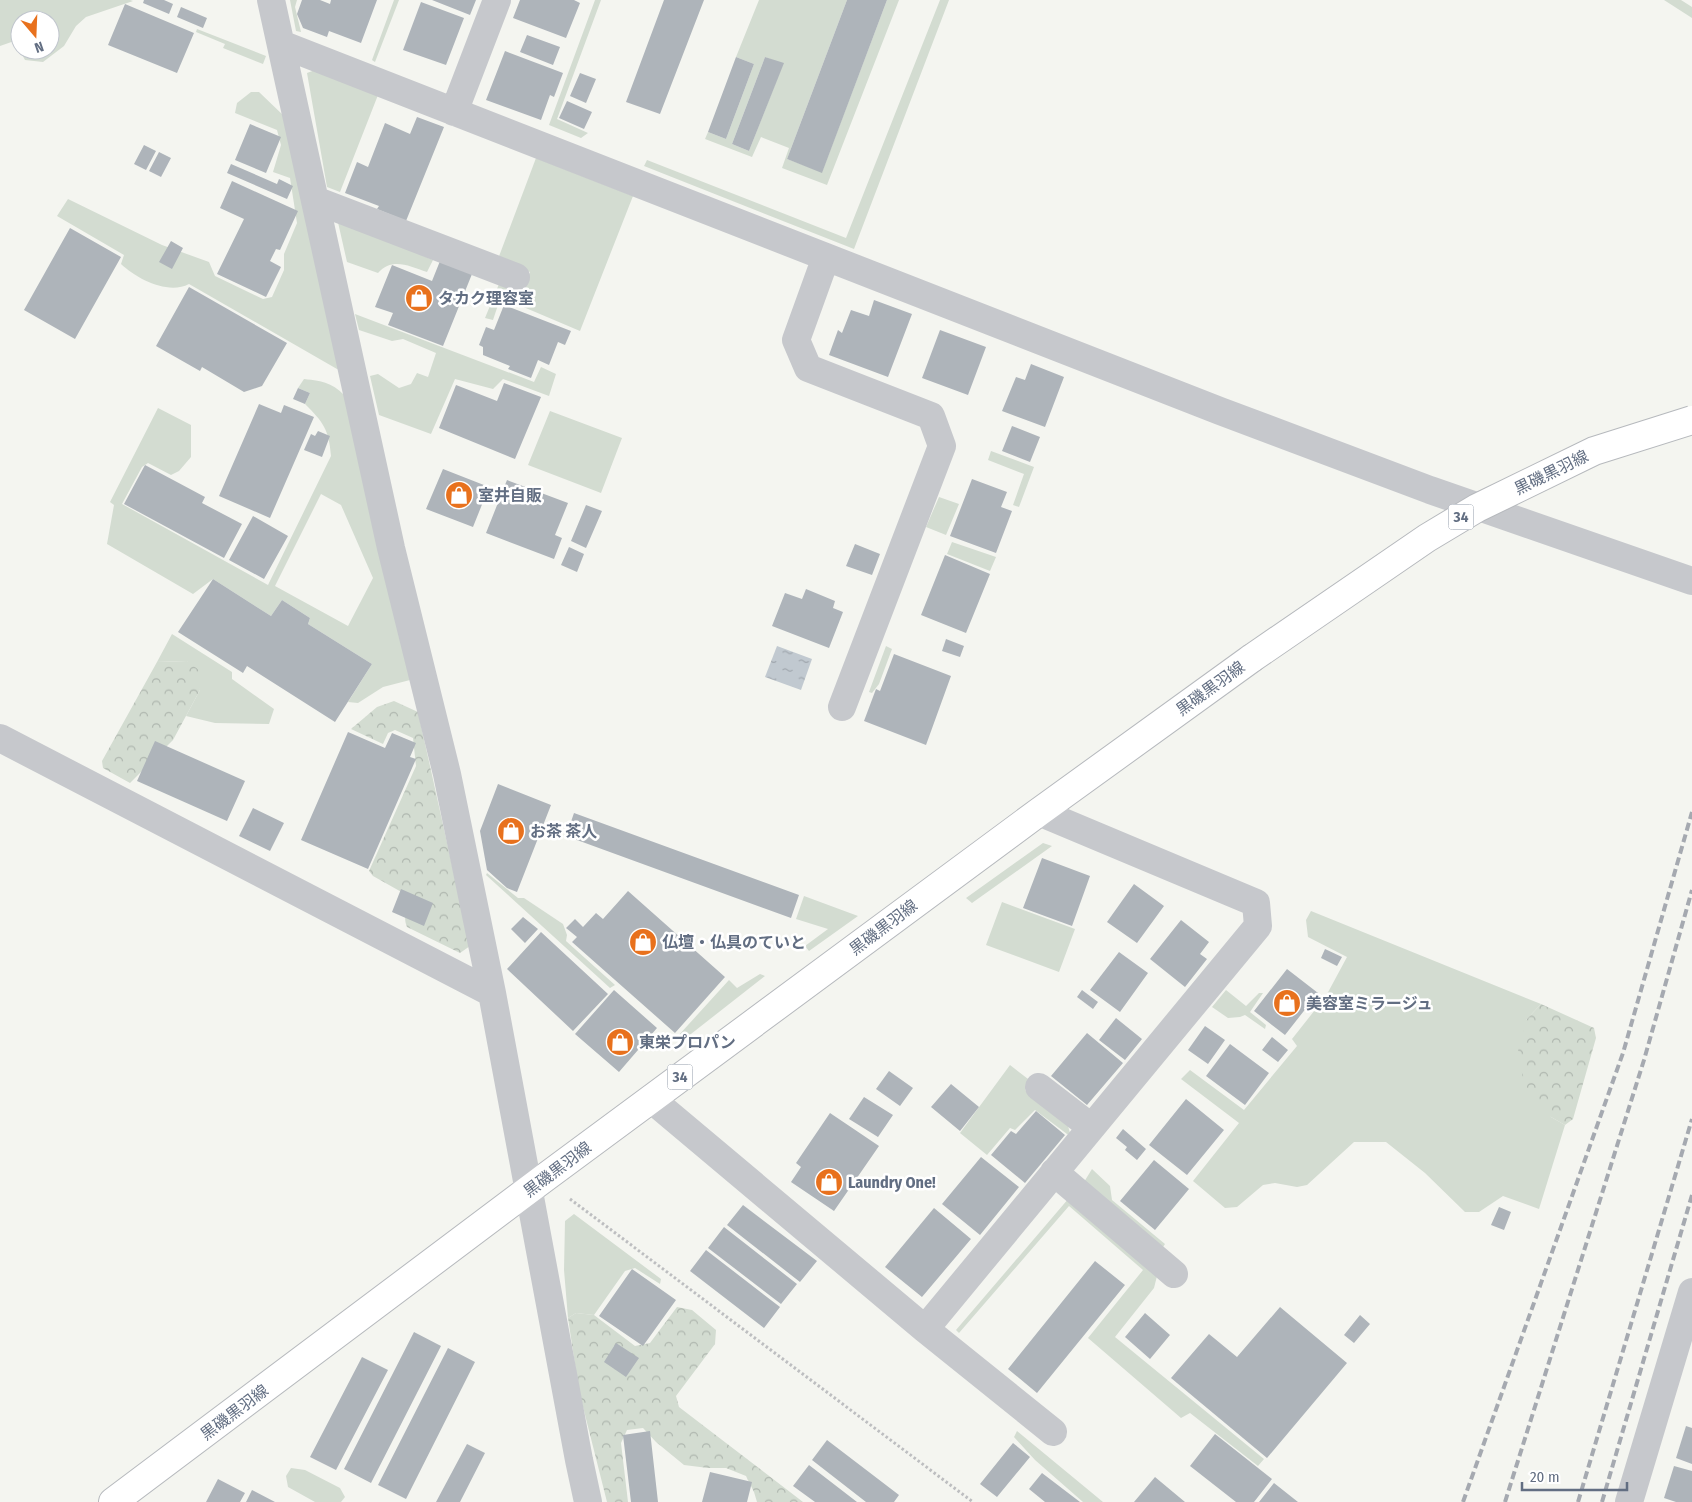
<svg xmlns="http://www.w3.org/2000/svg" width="1692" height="1502" font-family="'Fira Sans Condensed','Noto Sans JP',sans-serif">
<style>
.grass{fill:#d3dcd1;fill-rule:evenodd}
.forest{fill:url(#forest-crowns)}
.water{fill:url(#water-ripples)}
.building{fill:#aeb4ba}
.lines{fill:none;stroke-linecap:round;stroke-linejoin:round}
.major-casing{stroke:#b6b9bd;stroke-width:30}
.path{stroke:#bdbec0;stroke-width:3;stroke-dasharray:2.5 2.5;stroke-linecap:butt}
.minor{stroke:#c6c8cc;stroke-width:28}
.major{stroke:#fff;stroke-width:28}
.rail{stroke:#a5a9b0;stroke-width:4;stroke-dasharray:8 4;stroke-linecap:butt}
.major-bridge-casing{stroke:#b6b9bd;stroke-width:30;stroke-linecap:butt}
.major-bridge{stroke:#fff;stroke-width:28}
.labels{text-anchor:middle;stroke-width:5;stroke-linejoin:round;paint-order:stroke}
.shield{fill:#fff;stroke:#919aa8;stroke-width:1}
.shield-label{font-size:15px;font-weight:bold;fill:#626e82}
.poi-label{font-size:16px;font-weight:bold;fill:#626e82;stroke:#fff;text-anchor:start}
.street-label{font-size:16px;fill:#626e82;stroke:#fff}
</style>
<defs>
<pattern id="forest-crowns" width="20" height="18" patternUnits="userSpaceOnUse" patternTransform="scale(1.25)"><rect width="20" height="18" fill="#d3dcd1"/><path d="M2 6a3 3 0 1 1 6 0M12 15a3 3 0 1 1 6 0" fill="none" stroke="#afb7af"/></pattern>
<pattern id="water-ripples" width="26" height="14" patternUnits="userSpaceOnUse" patternTransform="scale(1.25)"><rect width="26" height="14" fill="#c1c9d0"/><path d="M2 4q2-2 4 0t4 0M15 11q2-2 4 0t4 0" fill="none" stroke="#a0a7ae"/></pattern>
</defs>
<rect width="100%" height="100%" fill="#f4f5f0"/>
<path class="grass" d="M 0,0 L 130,0 L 133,1 L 86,17 L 76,26 L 64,46 L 43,62 L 25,60 L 17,45 L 20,43 L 20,50 L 50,50 L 50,20 L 20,20 L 20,39 L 0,46 Z
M 290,0 L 297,0 L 295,7 L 301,32 L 296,31 Z
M 394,0 L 399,0 L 375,62 L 372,60 Z
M 595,0 L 601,0 L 557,119 L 588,133 L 581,138 L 549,125 Z
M 759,0 L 847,0 L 787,159 L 822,172 L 887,0 L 899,0 L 827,185 L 782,168 L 789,148 L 761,137 L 752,157 L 705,139 L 708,132 L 726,139 L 754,64 L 736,57 ZM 765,57 L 783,64 L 749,151 L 732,144 Z
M 940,0 L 949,0 L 854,249 L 644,166 L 647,160 L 846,238 Z
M 1664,0 L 1681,0 L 1692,7 L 1692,18 Z
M 197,29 L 266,56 L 263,64 L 223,48 L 225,44 L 196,32 Z
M 315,70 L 378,95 L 340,192 L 327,187 L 307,73 Z
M 251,92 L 259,92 L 284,116 L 343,371 L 337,369 L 189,284 C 168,295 137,279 121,264 L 124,255 L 57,216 L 68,199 L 162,245 L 209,262 L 215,276 L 263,299 L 272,297 L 284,270 L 284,254 L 297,223 L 290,178 L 273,172 L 281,145 L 277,130 L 235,113 L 237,103 Z
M 536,158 L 633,196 L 580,331 L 514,303 L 498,305 L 493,320 L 485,318 L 499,284 L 523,292 L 530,272 L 498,259 Z
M 337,218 L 433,260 L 427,272 C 409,266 392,257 378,273 L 347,262 Z
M 355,314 L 534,382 L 541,367 L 556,374 L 549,396 L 503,379 L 493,389 L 455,379 L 431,434 L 379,415 L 370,376 L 378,374 L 399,388 L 411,384 L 417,373 L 428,377 L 436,353 L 403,339 L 392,341 L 359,330 Z
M 304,379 C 324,381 333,383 347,398 L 410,680 L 383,687 L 358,703 L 348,702 L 372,664 L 308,624 L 310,618 L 282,600 L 271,616 L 213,579 L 193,594 L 107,544 L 114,505 L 110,502 L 158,408 L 191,425 L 191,457 L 179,471 L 171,475 L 148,463 L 142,467 L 122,504 L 268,585 L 331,456 C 329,429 323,422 305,404 L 310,393 L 298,388 ZM 321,494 L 341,505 L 373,578 L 348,626 L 275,586 Z
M 550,411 L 622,438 L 601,493 L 528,465 Z
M 991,451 L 1034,467 L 1019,507 L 1013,505 L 1024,474 L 988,460 Z
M 939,497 L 959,504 L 946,535 L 926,527 Z
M 952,542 L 996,557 L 990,571 L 947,554 Z
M 172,634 L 232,672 L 232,679 L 274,709 L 269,724 L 215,723 L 186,716 L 200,690 L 187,661 L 157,662 Z
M 886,646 L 892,649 L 879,684 L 872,693 L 869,692 Z
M 1043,843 L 1052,846 L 972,903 L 966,898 Z
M 487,873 L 518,898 L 524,898 L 563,924 L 567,935 L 566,941 L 615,985 L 610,988 L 486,875 Z
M 804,896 L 858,916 L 809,951 L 805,946 L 828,929 L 796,919 Z
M 1002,902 L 1075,929 L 1059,972 L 986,945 Z
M 1311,911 L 1541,1004 L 1526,1020 L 1551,1117 L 1565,1125 L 1539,1209 L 1503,1196 L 1479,1212 L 1465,1212 L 1425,1173 L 1386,1142 L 1354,1142 L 1307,1185 L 1297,1187 L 1275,1183 L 1263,1185 L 1237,1207 L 1225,1208 L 1193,1181 L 1239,1123 L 1181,1079 L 1190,1070 L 1244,1110 L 1297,1046 L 1292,1039 L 1326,996 L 1347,957 L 1308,937 L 1306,920 Z
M 760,974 L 765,976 L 682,1041 L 678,1036 L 729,980 L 737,988 Z
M 1226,990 L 1246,1006 L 1259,993 L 1263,993 L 1250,1012 L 1266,1025 L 1265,1029 L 1245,1015 L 1240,1017 L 1228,1018 L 1212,1007 Z
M 1010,1065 L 1032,1082 L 1025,1090 L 1067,1122 L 1071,1137 L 1035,1110 L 1015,1130 L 1010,1128 L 987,1155 L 960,1133 Z
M 1092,1169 L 1110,1186 L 1112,1200 L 1165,1244 L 1161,1250 L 1084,1182 Z
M 1069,1198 L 1157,1276 L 1154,1288 L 1115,1337 L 1264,1459 L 1258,1466 L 1190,1413 L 1181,1418 L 1088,1338 L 1143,1270 L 1069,1206 L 959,1333 L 956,1330 Z
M 574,1214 L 661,1279 L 660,1284 L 635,1268 L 625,1271 L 594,1315 L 576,1313 L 568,1318 L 564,1270 L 565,1221 Z
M 1017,1431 L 1103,1502 L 1083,1502 L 1035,1460 L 1014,1437 Z
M 291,1468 L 305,1470 L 340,1488 L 345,1497 L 341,1502 L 315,1502 L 288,1487 L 286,1476 Z"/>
<path class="forest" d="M 187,661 L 199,670 L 200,690 L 173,740 L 130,783 L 103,768 L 102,761 L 157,662 Z
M 394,701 L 418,712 L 470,946 L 460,953 L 407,927 C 402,916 409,905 405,894 L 373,876 L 369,871 L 416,766 L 413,738 L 395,730 L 388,733 L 383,744 L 351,729 L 377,707 Z
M 1541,1004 L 1594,1028 L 1596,1038 L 1573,1119 L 1565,1125 L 1551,1117 L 1524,1084 L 1518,1051 L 1526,1020 Z
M 677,1307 L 692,1310 L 716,1330 L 715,1344 L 676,1396 L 679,1407 L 803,1502 L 757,1502 L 754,1492 L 746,1476 L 726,1468 L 708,1468 L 684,1465 L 656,1442 L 643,1428 L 627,1430 L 621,1443 L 628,1502 L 607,1502 L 579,1391 L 568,1318 L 576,1313 L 594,1315 L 635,1346 L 650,1343 Z"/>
<path class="water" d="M 777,646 L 812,659 L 801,690 L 765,677 Z"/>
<path class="building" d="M 144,0 L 164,0 L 173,4 L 169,14 L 143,3 Z
M 302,0 L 320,0 L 330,4 L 331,0 L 377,0 L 361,43 L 329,31 L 327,37 L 303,28 L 297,14 Z
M 432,0 L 476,0 L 470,15 Z
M 520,0 L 574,0 L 580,3 L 566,38 L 513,18 Z
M 664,0 L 704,0 L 660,114 L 626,102 Z
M 847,0 L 887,0 L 822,173 L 787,159 Z
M 421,2 L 464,18 L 446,65 L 403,50 Z
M 125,4 L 194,33 L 177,73 L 108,45 Z
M 181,7 L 207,18 L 203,28 L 177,17 Z
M 527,35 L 560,47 L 553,65 L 520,52 Z
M 505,51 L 563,73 L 554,97 L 550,95 L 541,120 L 486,100 Z
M 736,57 L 754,64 L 726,139 L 708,132 Z
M 765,57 L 784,63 L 749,151 L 732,144 Z
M 580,73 L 596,79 L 586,103 L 570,96 Z
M 567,101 L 592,112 L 584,129 L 559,118 Z
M 417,117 L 444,127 L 406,221 L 377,209 L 379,206 L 345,193 L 357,162 L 368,167 L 385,123 L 410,134 Z
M 250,124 L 281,137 L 266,173 L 235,160 Z
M 144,145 L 156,151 L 146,170 L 134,164 Z
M 159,152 L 171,158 L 161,177 L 149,171 Z
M 231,164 L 277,184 L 279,179 L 293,186 L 287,199 L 227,173 Z
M 232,181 L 298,211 L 280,250 L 276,249 L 270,261 L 281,267 L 266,297 L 217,274 L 244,219 L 220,208 Z
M 70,228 L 121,257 L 75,339 L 24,310 Z
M 171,241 L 183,248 L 172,269 L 159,262 Z
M 440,261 L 472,274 L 443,346 L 388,325 L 393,313 L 375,307 L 392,265 L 432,281 Z
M 189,287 L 287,343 L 262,386 L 244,392 L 202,367 L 200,371 L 156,346 Z
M 874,300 L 912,314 L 888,377 L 829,355 L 838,330 L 842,333 L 851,310 L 869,316 Z
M 504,305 L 571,331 L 565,345 L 558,342 L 549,365 L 538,360 L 531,378 L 508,369 L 510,366 L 483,355 L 483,347 L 479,345 L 486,327 L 494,330 Z
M 940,330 L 986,347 L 968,395 L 922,378 Z
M 1031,364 L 1064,377 L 1045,427 L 1002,411 L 1016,377 L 1025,380 Z
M 504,383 L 541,397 L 515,459 L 439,428 L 456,385 L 497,401 Z
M 298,388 L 310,393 L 305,404 L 293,399 Z
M 259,404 L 281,413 L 284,405 L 314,417 L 270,518 L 219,496 Z
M 1012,426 L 1040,437 L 1030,462 L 1002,451 Z
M 318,431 L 330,436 L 322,457 L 304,450 L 311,434 L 315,436 Z
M 145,465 L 205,497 L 202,503 L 242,524 L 224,558 L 124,504 Z
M 443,469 L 489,487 L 473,527 L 426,509 Z
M 972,479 L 1007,492 L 1001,507 L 1012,511 L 996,553 L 950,536 Z
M 507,480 L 568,503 L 555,535 L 562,538 L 554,559 L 486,533 Z
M 586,505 L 602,511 L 586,548 L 571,541 Z
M 253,516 L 288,536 L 264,579 L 229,560 Z
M 855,544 L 880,554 L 872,575 L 846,566 Z
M 569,547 L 584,554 L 577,572 L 561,565 Z
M 945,555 L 990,574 L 966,633 L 921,615 Z
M 213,579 L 271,616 L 282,600 L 310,618 L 308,624 L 372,664 L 335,722 L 247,666 L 243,673 L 178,632 Z
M 806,589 L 835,601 L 833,608 L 843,612 L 829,648 L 772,626 L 785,593 L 802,599 Z
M 946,639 L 964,646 L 960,657 L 942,651 Z
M 894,654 L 951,676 L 926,745 L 864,721 L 876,689 L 880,691 Z
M 348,732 L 385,748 L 392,733 L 416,743 L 410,757 L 416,759 L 368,869 L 301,840 Z
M 155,741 L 245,781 L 227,821 L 137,781 Z
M 498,784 L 551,805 L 517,892 L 507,888 L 487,870 L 480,831 Z
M 253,808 L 284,823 L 270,851 L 239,836 Z
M 574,813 L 799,895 L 791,918 L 566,836 Z
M 1042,858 L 1090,876 L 1072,926 L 1023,908 Z
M 1134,884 L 1164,906 L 1137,943 L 1107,922 Z
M 401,889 L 433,903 L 424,926 L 392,912 Z
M 628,891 L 725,977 L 675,1033 L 572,942 L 577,937 L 566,928 L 575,919 L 583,927 L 596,913 L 603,919 Z
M 523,917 L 538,929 L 525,943 L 511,929 Z
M 1181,920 L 1209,942 L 1200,954 L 1207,959 L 1185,987 L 1150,959 Z
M 541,932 L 608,994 L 573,1031 L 507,969 Z
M 1325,949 L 1342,957 L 1337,966 L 1321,958 Z
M 1119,952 L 1148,973 L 1120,1012 L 1090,990 Z
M 1287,969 L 1318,993 L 1285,1035 L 1254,1011 Z
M 614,990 L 657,1028 L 619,1072 L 575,1034 Z
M 1082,990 L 1098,1002 L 1093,1009 L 1077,997 Z
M 1116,1018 L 1142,1039 L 1125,1060 L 1099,1040 Z
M 1205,1026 L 1225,1040 L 1208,1064 L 1188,1050 Z
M 1087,1033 L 1123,1063 L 1087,1105 L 1051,1076 Z
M 1272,1037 L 1288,1050 L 1278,1062 L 1262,1050 Z
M 1230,1044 L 1269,1073 L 1245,1105 L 1206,1076 Z
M 889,1071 L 913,1088 L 900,1106 L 876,1089 Z
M 951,1084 L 979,1107 L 960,1131 L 931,1107 Z
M 864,1097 L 893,1115 L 878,1137 L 849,1119 Z
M 1186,1099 L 1224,1130 L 1187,1175 L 1149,1145 Z
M 1036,1111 L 1065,1135 L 1025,1183 L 991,1155 L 1011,1131 L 1016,1134 Z
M 830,1113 L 879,1146 L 834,1211 L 791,1182 L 801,1167 L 796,1163 Z
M 1123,1129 L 1146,1149 L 1137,1160 L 1125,1150 L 1127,1147 L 1116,1138 Z
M 981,1157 L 1019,1187 L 980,1235 L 942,1204 Z
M 1154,1160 L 1189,1189 L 1155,1230 L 1120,1201 Z
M 743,1205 L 817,1261 L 800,1282 L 727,1225 Z
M 1499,1207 L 1511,1212 L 1504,1230 L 1491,1225 Z
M 934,1208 L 971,1239 L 922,1297 L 885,1267 Z
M 724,1227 L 797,1284 L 781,1304 L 708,1248 Z
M 706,1250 L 780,1307 L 764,1328 L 690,1271 Z
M 1095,1261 L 1125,1285 L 1037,1393 L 1008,1369 Z
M 632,1269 L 676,1300 L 643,1346 L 599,1316 Z
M 1280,1307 L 1347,1363 L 1267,1458 L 1171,1378 L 1209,1334 L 1237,1357 Z
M 1145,1313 L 1170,1335 L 1150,1359 L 1125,1337 Z
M 1360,1315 L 1370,1324 L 1354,1343 L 1344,1335 Z
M 414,1332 L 441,1346 L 371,1483 L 344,1469 Z
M 616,1343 L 639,1358 L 626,1377 L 604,1362 Z
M 448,1348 L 475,1362 L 406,1499 L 378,1485 Z
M 362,1357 L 388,1370 L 336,1470 L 310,1457 Z
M 1686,1426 L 1692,1428 L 1692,1464 L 1676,1458 Z
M 650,1431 L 658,1502 L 631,1502 L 623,1435 Z
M 1215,1434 L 1272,1479 L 1254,1502 L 1236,1502 L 1190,1466 Z
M 827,1440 L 899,1495 L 894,1502 L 866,1502 L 812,1460 Z
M 1013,1443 L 1030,1457 L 997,1497 L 980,1484 Z
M 467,1444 L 485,1453 L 460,1502 L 436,1502 Z
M 809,1465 L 857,1502 L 815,1502 L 793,1486 Z
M 1674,1466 L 1692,1471 L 1692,1502 L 1676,1502 L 1664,1498 Z
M 710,1472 L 752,1482 L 747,1502 L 702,1502 Z
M 1042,1473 L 1080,1502 L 1045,1502 L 1029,1489 Z
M 1155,1477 L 1185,1502 L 1134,1502 Z
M 218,1479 L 245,1493 L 240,1502 L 206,1502 Z
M 1274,1483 L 1298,1502 L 1259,1502 Z
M 252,1490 L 275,1502 L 246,1502 Z"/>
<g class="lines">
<g class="major-casing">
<path id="major" d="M 113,1502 L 543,1179 L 1039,812 L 1252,658"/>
</g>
<path class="path" d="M 570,1199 L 973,1502"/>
<path class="minor" d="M 271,0 L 391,548 L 447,774 L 492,993 L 579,1460 L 588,1502
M 281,44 L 1220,411 L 1430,490 L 1692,581
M 454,112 L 497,0
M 315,200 L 516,277
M 826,257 L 796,340 L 808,368 L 931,416 L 942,446 L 842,707
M 0,738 L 492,993
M 1039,1087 L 1091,1127
M 651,1099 L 925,1329 L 1053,1432
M 1054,1172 L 1174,1274
M 925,1329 L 1258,926 L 1256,903 L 1039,812
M 1629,1502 L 1692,1292"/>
<use href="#major" class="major"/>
<path class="rail" d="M 1463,1502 L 1623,1053 L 1692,812
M 1505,1502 L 1644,1060 L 1692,890
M 1578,1502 L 1692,1119
M 1602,1502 L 1692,1195"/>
<g class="major-bridge-casing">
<path id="major-bridge" d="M 1252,658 L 1427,538 L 1477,508 L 1594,451 L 1692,420"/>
</g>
<use href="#major-bridge" class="major-bridge"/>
</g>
<defs>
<g id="shop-disc" transform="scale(1.4375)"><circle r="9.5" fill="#e8711d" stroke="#fff"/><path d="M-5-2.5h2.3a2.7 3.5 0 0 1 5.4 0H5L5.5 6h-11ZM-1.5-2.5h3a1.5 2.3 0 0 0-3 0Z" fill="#fff"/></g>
</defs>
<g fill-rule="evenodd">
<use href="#shop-disc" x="419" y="298"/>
<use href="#shop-disc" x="459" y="495"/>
<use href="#shop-disc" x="511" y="831"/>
<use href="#shop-disc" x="643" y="942"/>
<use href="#shop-disc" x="1287" y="1003"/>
<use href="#shop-disc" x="620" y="1042"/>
<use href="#shop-disc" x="829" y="1182"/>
</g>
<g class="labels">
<g class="shield">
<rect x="1448.5" y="504.5" width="25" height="25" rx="4"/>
<rect x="667.5" y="1064.5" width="25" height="25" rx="4"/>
</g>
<g class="shield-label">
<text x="1461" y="522">34</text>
<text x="680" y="1082">34</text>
</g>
<g class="poi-label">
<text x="438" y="304">タカク理容室</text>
<text x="478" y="501">室井自販</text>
<text x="530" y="837">お茶 茶人</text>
<text x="662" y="948">仏壇・仏具のていと</text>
<text x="1306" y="1009">美容室ミラージュ</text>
<text x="639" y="1048">東栄プロパン</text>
<text x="848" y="1188">Laundry One!</text>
</g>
<g class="street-label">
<text transform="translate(1551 472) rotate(-26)" y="6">黒磯黒羽線</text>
<text transform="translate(1210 688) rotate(-36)" y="6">黒磯黒羽線</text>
<text transform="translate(883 927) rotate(-37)" y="6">黒磯黒羽線</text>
<text transform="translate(557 1169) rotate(-37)" y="6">黒磯黒羽線</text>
<text transform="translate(234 1412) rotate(-37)" y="6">黒磯黒羽線</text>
</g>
</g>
<g transform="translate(35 35) rotate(161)"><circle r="24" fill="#ffffff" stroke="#c0c5cd"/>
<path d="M0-4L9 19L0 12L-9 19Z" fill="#e8711d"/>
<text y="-8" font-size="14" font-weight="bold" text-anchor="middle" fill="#626e82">N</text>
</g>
<path d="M1522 1482v8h105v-8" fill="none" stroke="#626e82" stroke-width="2.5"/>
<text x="1530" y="1482" font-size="15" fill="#626e82" stroke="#ffffff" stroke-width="4" paint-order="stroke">20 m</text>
</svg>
